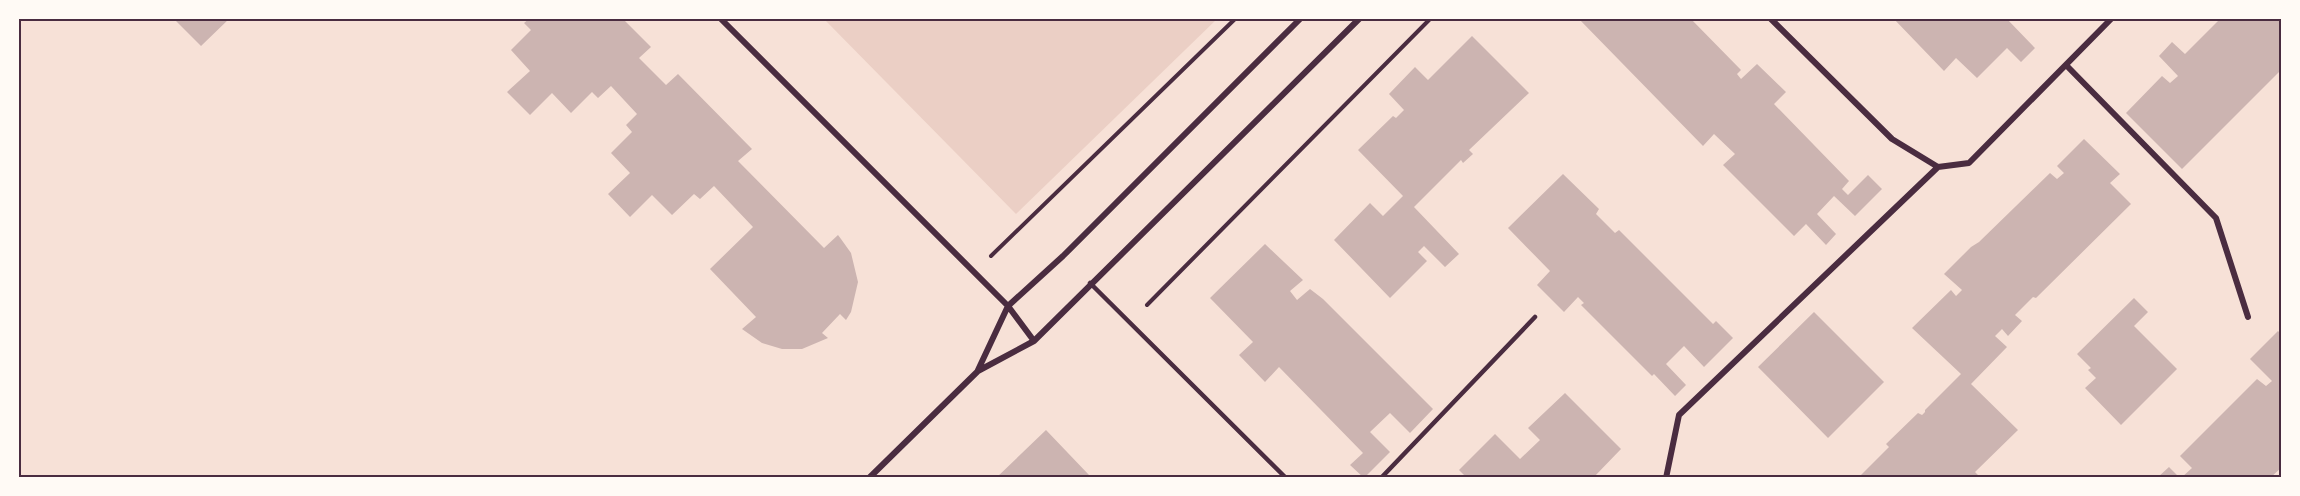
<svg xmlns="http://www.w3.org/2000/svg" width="2300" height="496" font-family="'Work Sans',sans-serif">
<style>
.green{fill:#ebcfc5}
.building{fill:#ccb4b1}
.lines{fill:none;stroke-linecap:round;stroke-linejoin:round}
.path{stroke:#4a2c40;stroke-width:4}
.service{stroke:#4a2c40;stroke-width:4.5}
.minor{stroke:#4a2c40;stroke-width:6}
.neatline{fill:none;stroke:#4a2c40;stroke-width:2}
</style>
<rect width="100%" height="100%" fill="#f7e1d7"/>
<path class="green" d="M 823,18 L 1218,18 L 1016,214 Z"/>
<path class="building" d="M 173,18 L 230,18 L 201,46 Z
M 530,18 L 622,18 L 651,47 L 639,58 L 666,85 L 678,74 L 752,149 L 738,161 L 824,248 L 838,235 L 841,239 L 851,253 L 858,282 L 851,312 L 846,320 L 840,314 L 822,333 L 828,338 L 802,349 L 782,349 L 762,343 L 742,329 L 756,317 L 710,269 L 753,227 L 714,186 L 700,199 L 694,194 L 672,215 L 652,195 L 630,217 L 608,194 L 630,173 L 611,153 L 632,132 L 626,125 L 637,114 L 611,86 L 598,98 L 592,92 L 571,113 L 552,93 L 530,115 L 507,92 L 530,71 L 511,50 L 531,30 L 524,23 Z
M 1578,18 L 1690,18 L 1741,70 L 1737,74 L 1741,79 L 1757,64 L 1786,92 L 1774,104 L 1849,181 L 1842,189 L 1848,195 L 1868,175 L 1882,189 L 1855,216 L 1834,196 L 1817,214 L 1836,234 L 1826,245 L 1806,224 L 1794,236 L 1723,165 L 1735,154 L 1714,134 L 1703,146 Z
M 1893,18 L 2006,18 L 2035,48 L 2021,62 L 2007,48 L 1977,78 L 1956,58 L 1944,71 Z
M 2221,18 L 2282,18 L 2282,69 L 2182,169 L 2126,113 L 2162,76 L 2170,83 L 2178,76 L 2159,56 L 2172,42 L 2185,54 Z
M 1472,36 L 1529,93 L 1469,150 L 1473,154 L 1463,163 L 1461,160 L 1414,207 L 1459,254 L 1445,267 L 1424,246 L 1418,252 L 1427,261 L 1390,298 L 1334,240 L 1370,203 L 1383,216 L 1403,196 L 1358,150 L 1393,116 L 1396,118 L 1404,110 L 1389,94 L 1415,67 L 1428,80 Z
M 2084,139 L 2120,174 L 2110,183 L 2131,204 L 2036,298 L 2033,297 L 2015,315 L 2022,321 L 2008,336 L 2002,329 L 1995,336 L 2007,347 L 1971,384 L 2018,430 L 1975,472 L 1981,478 L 1858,478 L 1889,447 L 1886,444 L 1918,413 L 1922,415 L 1925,412 L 1925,410 L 1961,374 L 1912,328 L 1951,290 L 1956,296 L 1962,290 L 1944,274 L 1971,247 L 1979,242 L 2050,173 L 2057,179 L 2064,173 L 2057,166 Z
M 1563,174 L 1599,209 L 1596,214 L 1615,233 L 1619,230 L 1713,324 L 1716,321 L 1733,338 L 1704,367 L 1684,346 L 1666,364 L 1686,385 L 1675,396 L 1654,374 L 1652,376 L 1581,305 L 1584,303 L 1578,297 L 1564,312 L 1537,285 L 1550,271 L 1508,228 Z
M 1265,244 L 1303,280 L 1290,291 L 1297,300 L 1310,289 L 1323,299 L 1433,409 L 1410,433 L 1390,413 L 1370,432 L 1390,452 L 1364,478 L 1350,465 L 1363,453 L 1279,367 L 1265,382 L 1239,355 L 1253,342 L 1210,298 Z
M 2134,298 L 2148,312 L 2134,326 L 2177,369 L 2121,425 L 2085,388 L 2096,378 L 2088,370 L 2091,368 L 2077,354 Z
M 1814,312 L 1884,382 L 1828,438 L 1758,367 Z
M 2278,331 L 2282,335 L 2282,467 L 2270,478 L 2181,478 L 2192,468 L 2180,456 L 2257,379 L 2266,386 L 2272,381 L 2250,359 Z
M 1565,393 L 1621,449 L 1593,478 L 1467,478 L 1459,470 L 1495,434 L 1520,459 L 1540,440 L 1528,428 Z
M 1046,430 L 1089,475 L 1086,478 L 996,478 Z
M 2169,467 L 2180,478 L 2157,478 Z"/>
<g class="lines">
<path class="path" d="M 991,256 L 1236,18
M 1147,305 L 1431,18"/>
<path class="service" d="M 1090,283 L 1286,478
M 1381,478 L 1535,317"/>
<path class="minor" d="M 720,18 L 1008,306 L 1034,341
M 1770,18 L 1892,139 L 1938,167 L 1969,163 L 2112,18
M 2066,65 L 2216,218 L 2248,317
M 978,370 L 1008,306 L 1063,256 L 1301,18
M 869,478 L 978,371 L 1034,341 L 1360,18
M 1666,478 L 1679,415 L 1938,167"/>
</g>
<rect width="2300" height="496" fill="none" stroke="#fffaf5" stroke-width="39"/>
<rect x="20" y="20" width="2260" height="456" class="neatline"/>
</svg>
